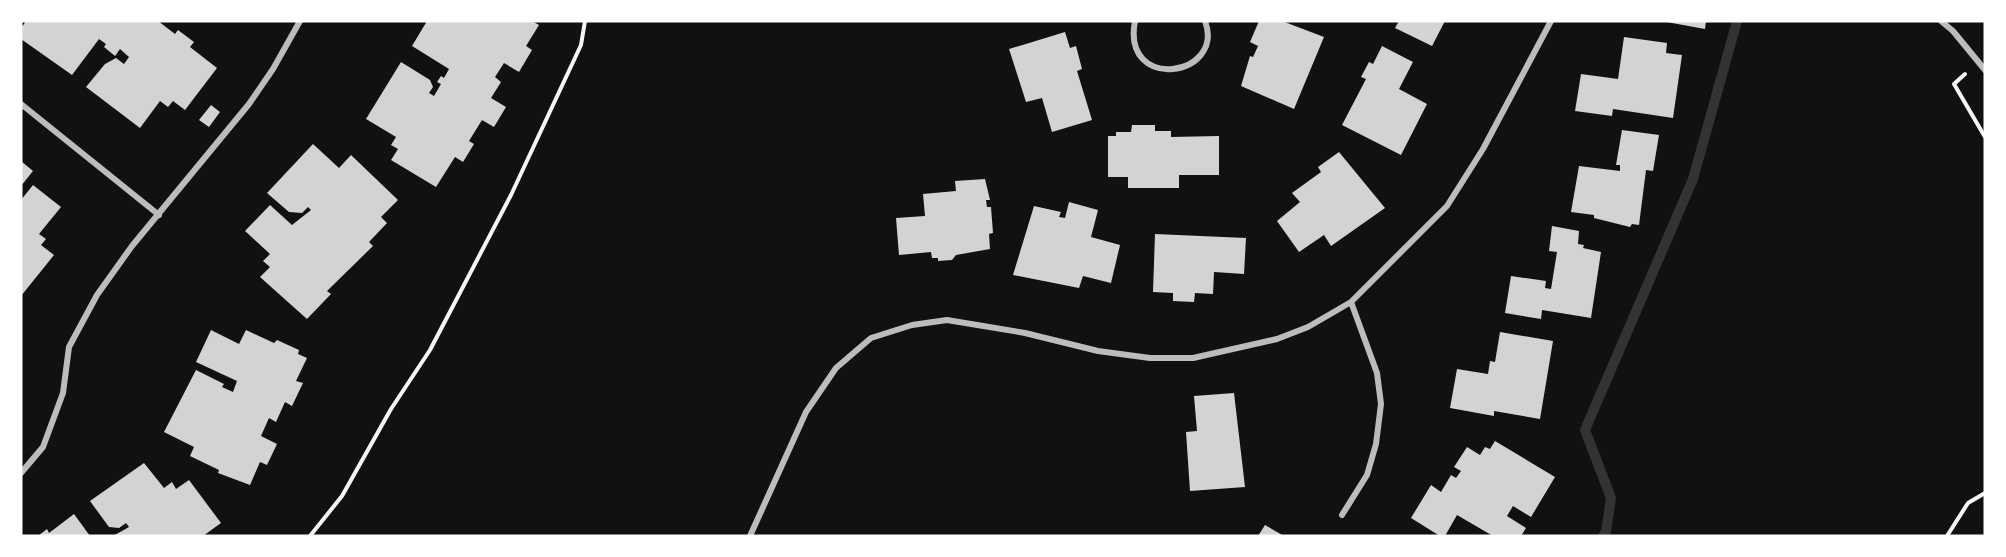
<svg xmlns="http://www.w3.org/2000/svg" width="2006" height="557" font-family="Mulish,sans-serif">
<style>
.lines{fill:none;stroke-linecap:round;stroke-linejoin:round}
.stream{stroke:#333;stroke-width:10}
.building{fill:#d3d3d3}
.path{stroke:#f5f5f5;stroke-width:4}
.minor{stroke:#bcbcbc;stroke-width:6}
</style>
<rect width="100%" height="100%" fill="#111"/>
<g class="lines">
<path class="stream" d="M 1603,536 L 1606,532 L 1611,498 L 1585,430 L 1693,179 L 1737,21"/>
</g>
<path class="building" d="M 26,21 L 158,21 L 175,34 L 178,30 L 194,42 L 190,47 L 217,68 L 185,110 L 173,101 L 168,107 L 160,101 L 140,128 L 86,87 L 105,64 L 116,58 L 124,64 L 129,57 L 120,49 L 115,56 L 104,47 L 106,44 L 99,39 L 72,75 L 21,39 L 21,28 Z
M 427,21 L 532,21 L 539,25 L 526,46 L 532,50 L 519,72 L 504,63 L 495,77 L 501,82 L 491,98 L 506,107 L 494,127 L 482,120 L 469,141 L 474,144 L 463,162 L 455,157 L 436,187 L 391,160 L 398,149 L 391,145 L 396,137 L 366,119 L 401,62 L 430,80 L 433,87 L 429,93 L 434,96 L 441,84 L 437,82 L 441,76 L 444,78 L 449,69 L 412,46 Z
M 1259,21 L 1282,21 L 1324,37 L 1294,109 L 1241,86 L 1250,56 L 1253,57 L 1258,46 L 1250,42 Z
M 1399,21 L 1445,21 L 1432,46 L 1395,28 Z
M 1661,21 L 1706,21 L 1705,29 Z
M 1065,32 L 1070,48 L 1076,46 L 1082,69 L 1077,71 L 1092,120 L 1052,132 L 1042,98 L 1026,102 L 1009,49 Z
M 1624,37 L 1667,43 L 1666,53 L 1682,55 L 1673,118 L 1613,109 L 1612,116 L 1575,111 L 1581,74 L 1618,79 Z
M 1382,46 L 1413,62 L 1399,89 L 1427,104 L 1401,155 L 1342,125 L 1366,79 L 1361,77 L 1369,62 L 1373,64 Z
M 211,105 L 220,112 L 209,127 L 199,120 Z
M 1132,125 L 1155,125 L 1155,131 L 1171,131 L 1171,137 L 1219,136 L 1219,175 L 1179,175 L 1179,188 L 1128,188 L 1128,177 L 1108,177 L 1108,136 L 1116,136 L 1116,132 L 1131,132 Z
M 1622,130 L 1659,135 L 1653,171 L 1646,170 L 1639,225 L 1632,224 L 1630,227 L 1594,218 L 1594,215 L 1571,212 L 1579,166 L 1620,171 L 1620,165 L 1616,165 Z
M 313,144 L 339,168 L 351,155 L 398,200 L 381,217 L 387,223 L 369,242 L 373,246 L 327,291 L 331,294 L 307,319 L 260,277 L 270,267 L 263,261 L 270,254 L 245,231 L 270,205 L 292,225 L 311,210 L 308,207 L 302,213 L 289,212 L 267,193 Z
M 1339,152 L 1385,208 L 1331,246 L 1324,235 L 1299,252 L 1277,221 L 1300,202 L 1292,193 L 1321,172 L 1318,167 Z
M 21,161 L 33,171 L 21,186 Z
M 985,179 L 990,200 L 986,200 L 987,207 L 991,207 L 993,233 L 989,234 L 990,249 L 956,255 L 952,260 L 938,261 L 938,258 L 932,258 L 931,252 L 899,255 L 896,218 L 925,216 L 923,194 L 956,191 L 955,181 Z
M 33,185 L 61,207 L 39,234 L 46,239 L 41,245 L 54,255 L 21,296 L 21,200 Z
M 1069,202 L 1098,210 L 1091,237 L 1120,245 L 1111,283 L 1083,276 L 1079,288 L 1013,275 L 1034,206 L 1061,212 L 1059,217 L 1065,218 Z
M 1552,226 L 1579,231 L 1578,244 L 1584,245 L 1583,248 L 1601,252 L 1591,318 L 1542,310 L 1541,319 L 1505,313 L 1511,276 L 1546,281 L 1545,288 L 1551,289 L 1557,252 L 1549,251 Z
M 1155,234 L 1246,238 L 1244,274 L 1214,272 L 1213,294 L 1195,293 L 1194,302 L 1173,301 L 1173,293 L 1153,292 Z
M 211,330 L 239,344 L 246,330 L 274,343 L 277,340 L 299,350 L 298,354 L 307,358 L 296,381 L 303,383 L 292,406 L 285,402 L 276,422 L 269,418 L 261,436 L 277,444 L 267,465 L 260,462 L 250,485 L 218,473 L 219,470 L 190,456 L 194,447 L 164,432 L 196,370 L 224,384 L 222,387 L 233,392 L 237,381 L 196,362 Z
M 1500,332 L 1553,341 L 1540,419 L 1494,411 L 1494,416 L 1450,408 L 1457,369 L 1488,374 L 1490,361 L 1495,362 Z
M 1234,393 L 1245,487 L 1190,491 L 1186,432 L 1197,431 L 1194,396 Z
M 1495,441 L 1555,477 L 1531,517 L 1513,506 L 1507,516 L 1526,528 L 1521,536 L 1493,536 L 1457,515 L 1445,536 L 1440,536 L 1411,518 L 1431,485 L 1441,492 L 1451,475 L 1456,478 L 1461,471 L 1454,467 L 1467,447 L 1480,455 L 1485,447 L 1490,449 Z
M 144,463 L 164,488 L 172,482 L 176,489 L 189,480 L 221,523 L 203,536 L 113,536 L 129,527 L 126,523 L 119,528 L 109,527 L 90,501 Z
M 74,514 L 90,536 L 38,536 L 47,529 L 49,533 Z
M 1265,525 L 1284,536 L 1258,536 Z"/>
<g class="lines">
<path class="path" d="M 1965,74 L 1954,84 L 1985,137
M 310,536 L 342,496 L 391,409 L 430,350 L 511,195 L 581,45 L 585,21
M 1947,536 L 1968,503 L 1985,493"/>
<path class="minor" d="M 1135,21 C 1121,93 1226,77 1205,21
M 1941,21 L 1953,31 L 1985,70
M 21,104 L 159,215
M 21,473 L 43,447 L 63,393 L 69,347 L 97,295 L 132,246 L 249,104 L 273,69 L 300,21
M 1342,515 L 1367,475 L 1376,444 L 1381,404 L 1377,373 L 1351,302
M 750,536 L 806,412 L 836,368 L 871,338 L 912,325 L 947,320 L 1025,333 L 1098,351 L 1150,358 L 1193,358 L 1277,339 L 1308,327 L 1351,302 L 1447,206 L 1483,149 L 1551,21"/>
</g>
<rect width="2006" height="557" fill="none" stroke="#ffffff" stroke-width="45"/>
</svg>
